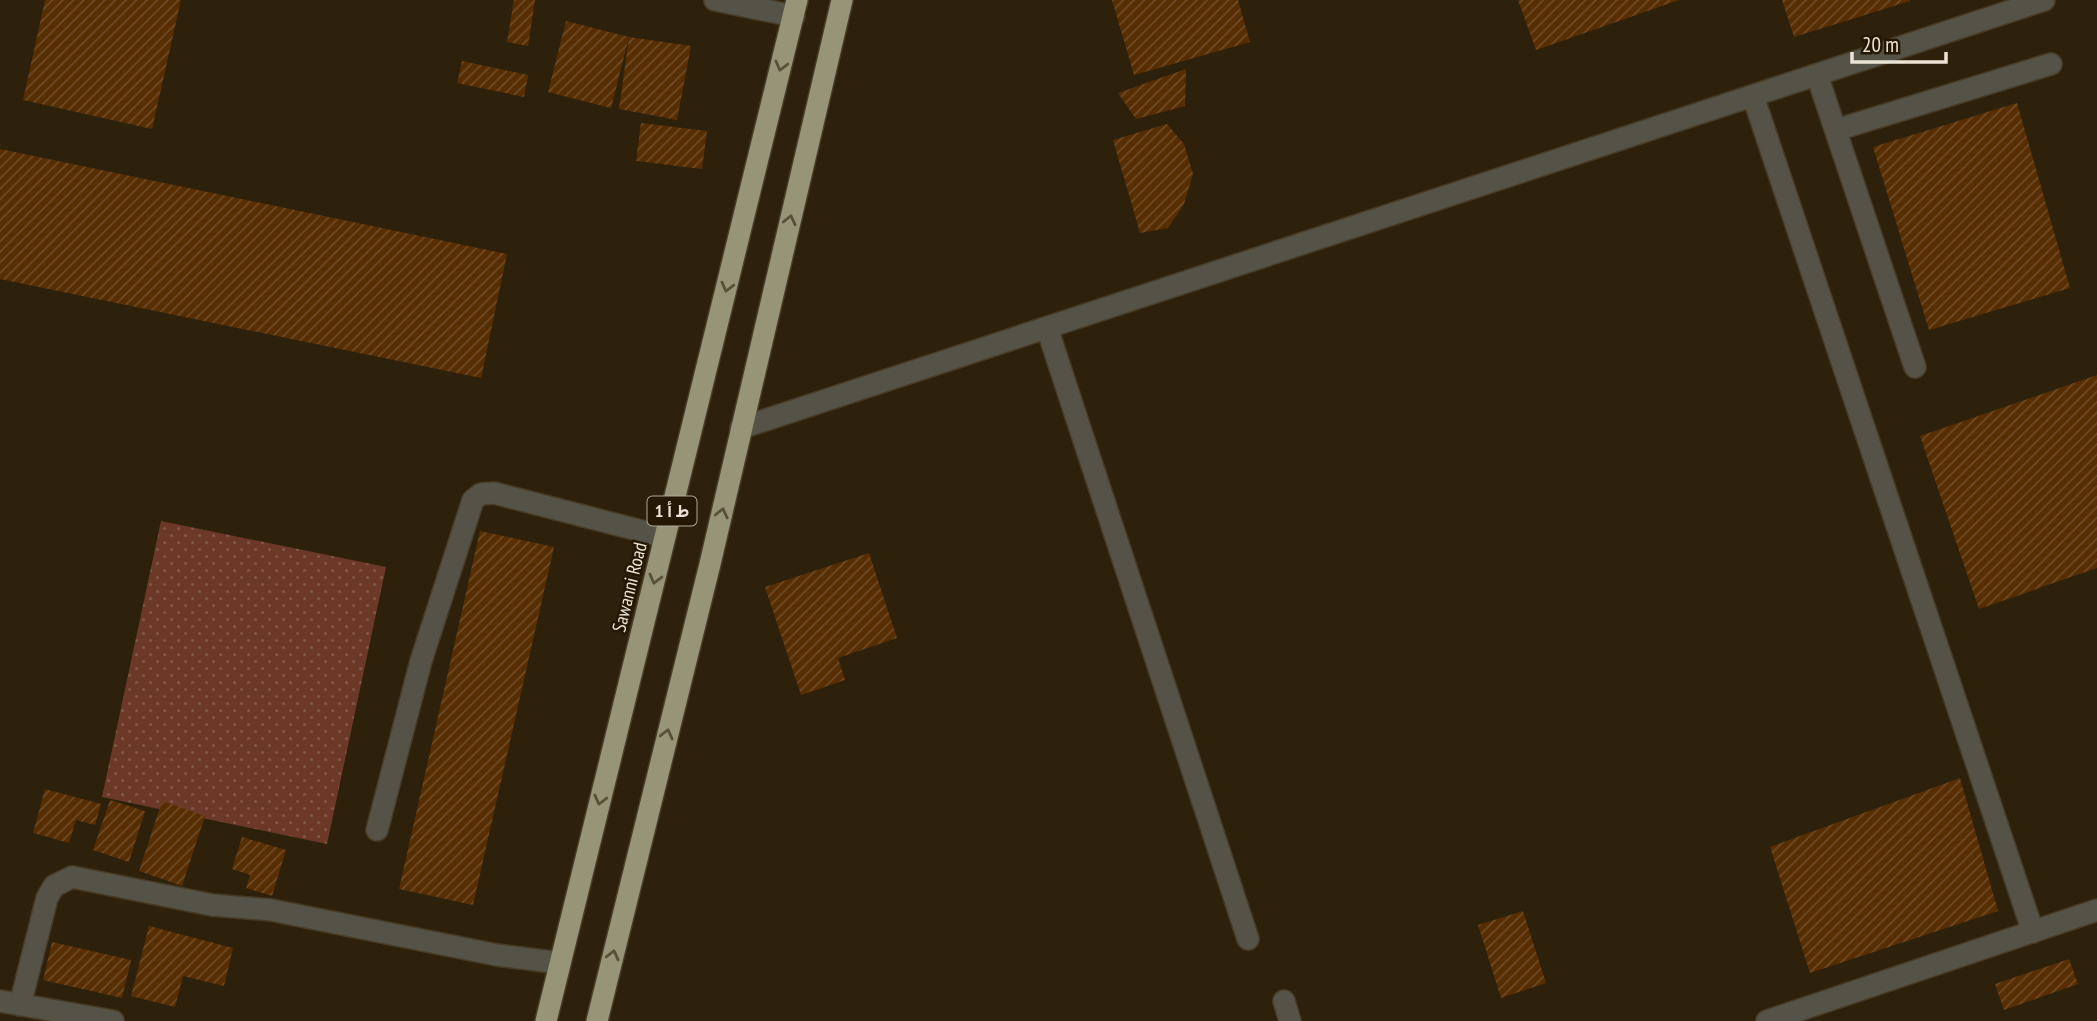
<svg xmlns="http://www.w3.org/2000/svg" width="2097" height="1021" font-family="'PT Sans Narrow',Vazirmatn,sans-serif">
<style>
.garden{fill:url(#garden-dots)}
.building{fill:url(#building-hatch)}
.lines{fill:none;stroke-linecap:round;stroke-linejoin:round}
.minor-casing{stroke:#483c27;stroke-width:24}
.highway-casing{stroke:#483c27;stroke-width:24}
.minor{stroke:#555348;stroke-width:21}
.highway{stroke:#989478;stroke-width:21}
.oneway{stroke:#585038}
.labels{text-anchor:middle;stroke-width:5;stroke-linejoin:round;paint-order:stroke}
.shield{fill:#241803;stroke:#afa697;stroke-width:2}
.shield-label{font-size:18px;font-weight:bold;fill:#ebe3d6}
.street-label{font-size:19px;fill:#ebe3d6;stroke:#241803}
</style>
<defs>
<pattern id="garden-dots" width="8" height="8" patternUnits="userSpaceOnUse" patternTransform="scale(1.75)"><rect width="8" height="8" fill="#6c3929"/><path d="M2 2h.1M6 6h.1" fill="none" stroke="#815647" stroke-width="1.8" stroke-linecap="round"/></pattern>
<pattern id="building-hatch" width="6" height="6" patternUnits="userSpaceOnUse" patternTransform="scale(1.75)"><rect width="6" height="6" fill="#572d02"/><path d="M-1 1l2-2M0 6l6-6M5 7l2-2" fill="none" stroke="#6f4b26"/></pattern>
</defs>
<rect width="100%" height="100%" fill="#2e210b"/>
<path class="garden" d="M 161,521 L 386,567 L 327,844 L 102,797 Z"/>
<path class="building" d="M 45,0 L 181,0 L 152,129 L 23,100 Z
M 514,0 L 535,0 L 528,46 L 507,42 Z
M 1112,0 L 1238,0 L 1250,42 L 1134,75 Z
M 1518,0 L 1679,0 L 1536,50 Z
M 1782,0 L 1909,0 L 1910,1 L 1794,37 Z
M 566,21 L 629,37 L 691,46 L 677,120 L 619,109 L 629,37 L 611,108 L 548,92 Z
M 462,61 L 528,75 L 524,97 L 457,83 Z
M 1186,69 L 1185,106 L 1136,119 L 1118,93 Z
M 2017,103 L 2070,288 L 1929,330 L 1873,147 Z
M 641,123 L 707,131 L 702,169 L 636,161 Z
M 1167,124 L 1184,144 L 1193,174 L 1184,204 L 1168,228 L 1140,233 L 1113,140 Z
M 0,149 L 507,254 L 481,378 L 0,279 Z
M 2097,375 L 2097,568 L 1979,609 L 1920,436 Z
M 480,531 L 554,547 L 473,905 L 399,889 Z
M 869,553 L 897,638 L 838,658 L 845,680 L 801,695 L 765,587 Z
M 1960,778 L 1998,911 L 1810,973 L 1770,847 Z
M 45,789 L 101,804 L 95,825 L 76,820 L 69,843 L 33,833 Z
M 110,800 L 145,811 L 129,862 L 93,850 Z
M 162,801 L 205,816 L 182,886 L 139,871 Z
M 242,837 L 286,850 L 272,896 L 246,888 L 250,875 L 232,869 Z
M 1523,911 L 1546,983 L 1501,998 L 1478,925 Z
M 149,926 L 233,948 L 224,986 L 183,976 L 175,1007 L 131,996 Z
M 52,942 L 131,960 L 122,998 L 43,980 Z
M 2069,959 L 2078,984 L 2004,1010 L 1995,984 Z"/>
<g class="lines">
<g class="minor-casing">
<path id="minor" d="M 715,0 L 794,16
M 1817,75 L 1915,367
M 1753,96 L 2033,932
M 1836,130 L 2051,64
M 1047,328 L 1248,939
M 741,428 L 2044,0
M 377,830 L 421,661 L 473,500 L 481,494 L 494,493 L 665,537
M 0,1001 L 113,1021
M 1284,1001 L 1290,1021
M 20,1005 L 47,898 L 54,886 L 72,877 L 212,905 L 271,910 L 497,955 L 560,963
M 1767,1021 L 2097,910"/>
</g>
<g class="highway-casing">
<path id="highway" d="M 546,1021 L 797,0
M 597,1021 L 710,564 L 842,0"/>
</g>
<use href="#minor" class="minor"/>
<use href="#highway" class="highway"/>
</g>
<defs><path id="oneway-chevron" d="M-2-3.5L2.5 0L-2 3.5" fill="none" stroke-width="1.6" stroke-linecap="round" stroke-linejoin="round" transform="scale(1.75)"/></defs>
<g class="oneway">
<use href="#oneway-chevron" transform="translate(781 66) rotate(104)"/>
<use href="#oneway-chevron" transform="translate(790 220) rotate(-77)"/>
<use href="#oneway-chevron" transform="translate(727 287) rotate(104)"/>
<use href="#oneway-chevron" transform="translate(722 513) rotate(-77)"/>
<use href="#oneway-chevron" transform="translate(655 579) rotate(104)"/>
<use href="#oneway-chevron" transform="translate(667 734) rotate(-76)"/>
<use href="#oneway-chevron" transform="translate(600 800) rotate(104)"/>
<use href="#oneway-chevron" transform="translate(613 955) rotate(-76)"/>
</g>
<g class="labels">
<rect class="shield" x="647.5" y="496.5" width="49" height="29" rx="5"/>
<g class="shield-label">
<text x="672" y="517">ط أ 1</text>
</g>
<g class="street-label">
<text transform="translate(629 587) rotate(-76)" y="7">Sawanni Road</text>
</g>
</g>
<path d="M1852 52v10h94v-10" fill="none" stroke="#ebe3d6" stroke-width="3.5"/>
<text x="1862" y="52" font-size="21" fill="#ebe3d6" stroke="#241803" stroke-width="5" paint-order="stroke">20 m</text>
</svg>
